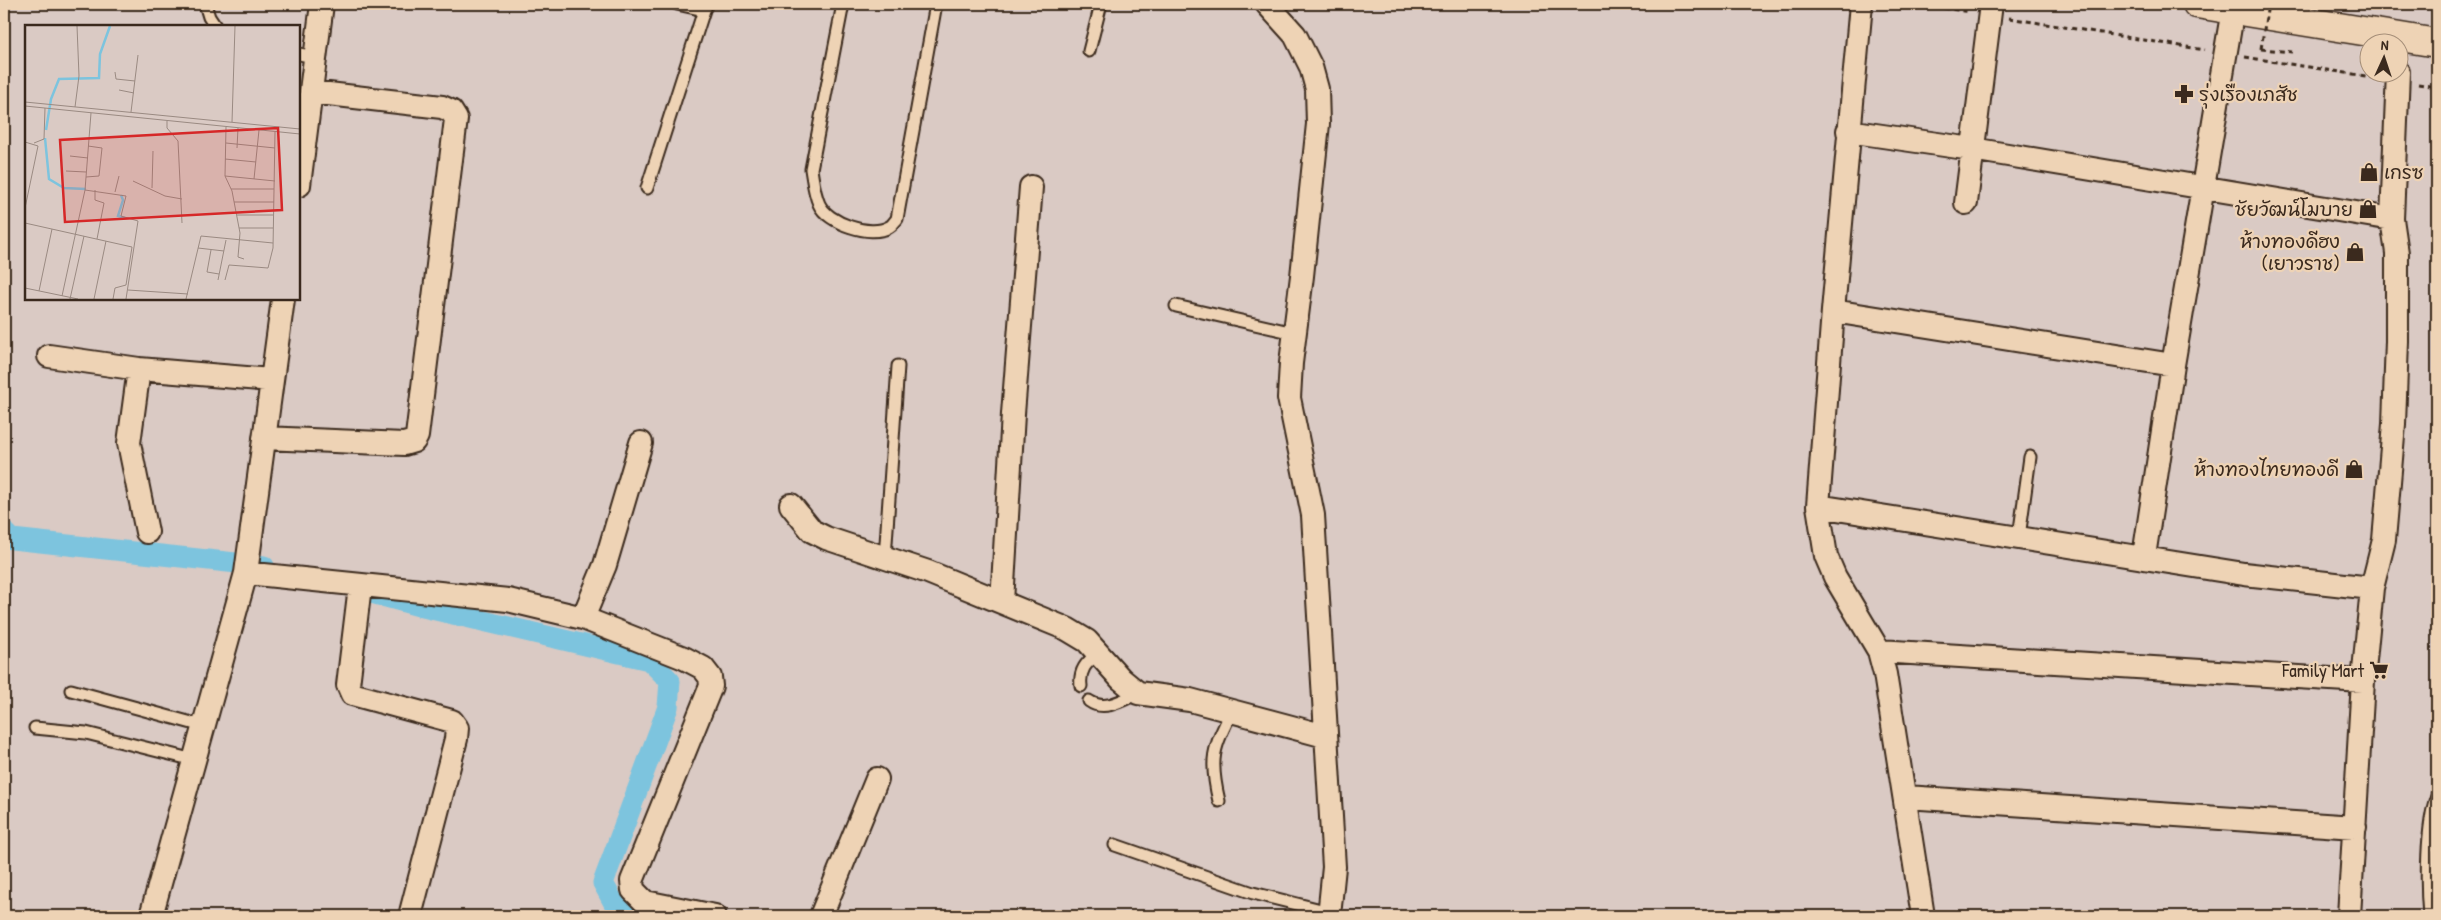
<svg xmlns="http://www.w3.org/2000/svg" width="2441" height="920" font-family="'Patrick Hand','Playpen Sans Thai',sans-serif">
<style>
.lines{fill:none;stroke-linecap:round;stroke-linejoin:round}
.canal{stroke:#7dc4de;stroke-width:21}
.lane-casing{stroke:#3b2a1e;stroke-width:15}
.street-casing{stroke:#3b2a1e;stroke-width:26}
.primary-casing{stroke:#3b2a1e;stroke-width:31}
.path{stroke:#3b2a1e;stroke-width:3;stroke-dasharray:5 4;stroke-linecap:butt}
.lane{stroke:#eed3b5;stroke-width:11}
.street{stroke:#eed3b5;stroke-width:22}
.primary{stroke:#eed3b5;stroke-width:28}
.path-bridge{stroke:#3b2a1e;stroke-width:3;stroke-dasharray:5 4;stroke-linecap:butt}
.labels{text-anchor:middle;stroke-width:4.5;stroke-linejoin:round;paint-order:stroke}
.poi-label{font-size:19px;fill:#3b2a1e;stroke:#eed3b5;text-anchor:end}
.inset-river{fill:none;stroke:#7dc4de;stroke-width:2.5}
.inset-road{fill:none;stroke:#9a8a82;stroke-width:1}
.view{fill:#d62828;fill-opacity:0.15;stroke:#d62828;stroke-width:2.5}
.inset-edge{fill:none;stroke:#3b2a1e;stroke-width:2.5}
</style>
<rect width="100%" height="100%" fill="#dacac4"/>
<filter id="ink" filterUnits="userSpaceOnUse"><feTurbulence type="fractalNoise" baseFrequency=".02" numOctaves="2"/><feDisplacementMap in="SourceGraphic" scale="10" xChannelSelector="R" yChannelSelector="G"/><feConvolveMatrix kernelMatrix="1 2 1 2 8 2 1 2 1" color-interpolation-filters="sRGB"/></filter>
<g filter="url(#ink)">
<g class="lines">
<path class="canal" d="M 4,531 L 12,539 L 264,566
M 368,592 L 423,607 L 649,660 L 670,681 L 668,707 L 603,883 L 615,905 L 657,916"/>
<g class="lane-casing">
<path id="lane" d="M 205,4 L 209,17 L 215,26
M 677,4 L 704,10 L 707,4
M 843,4 L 811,169 C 813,181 814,193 819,204 C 827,223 871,238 889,227 C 892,226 895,221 897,219 L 936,4
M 1089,51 L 1101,4
M 299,54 L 315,57
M 647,188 L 704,10
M 1176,306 L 1294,333
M 2019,537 L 2030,457
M 885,558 L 898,366
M 1081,686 C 1079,670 1086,663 1098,653
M 71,690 L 203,726
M 1089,701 C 1104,712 1123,700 1138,693
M 35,728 L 86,733 L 194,760
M 1219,801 C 1209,759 1213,749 1232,711
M 1115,845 L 1253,893 L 1329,912
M 2429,916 C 2426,884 2426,825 2437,795"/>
</g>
<g class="street-casing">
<path id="street" d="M 1267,4 L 1295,35 L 1311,67 L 1317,89 L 1318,124 L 1302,276 L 1291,363 L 1289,398 L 1313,515 L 1334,867 L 1329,916
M 1861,4 L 1833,311 L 1818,506 L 1826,556 L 1835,577 L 1879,651 L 1885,674 L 1923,916
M 1848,131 L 1972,149 L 2392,219
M 299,185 L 322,4
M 1966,203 L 1991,4
M 1833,311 L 2173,365
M 49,356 L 139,369 L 271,380
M 139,369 L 129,443 L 147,532
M 264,438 L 404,444 L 414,441 L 417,436 L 456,119 L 451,111 L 442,107 L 311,92
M 791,505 L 812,531 L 826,538 L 928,572 L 1067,629 L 1087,641 L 1121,679 L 1138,693 L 1190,700 L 1325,736
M 1818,506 L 2244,574 L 2372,588
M 2144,556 L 2173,365 L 2233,9
M 246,573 L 508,600 L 583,618 L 684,658 L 703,668 L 710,677 L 711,686 L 632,881 L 633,890 L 645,902 L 715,916
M 360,586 L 348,685 L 352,694 L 452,721 L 457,728 L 456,739 L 410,916
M 1002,602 L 1013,414 L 1031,187
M 583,618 L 605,565 L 641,443
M 1879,651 L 2363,681
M 1906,797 L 2355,827
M 151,916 L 246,573 L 283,299
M 821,916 L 877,779
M 2349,916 L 2363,681 L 2372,588 L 2384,540 L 2394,424 L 2397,341 L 2397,253 L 2392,219 L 2398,72"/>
</g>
<g class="primary-casing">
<path id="primary" d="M 2197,4 L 2437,43"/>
</g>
<path class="path" d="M 1917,4 L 1970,12
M 2009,18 L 2205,50
M 2261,49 L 2292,52
M 2245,57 L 2378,78
M 2418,84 L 2437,87"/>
<use href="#lane" class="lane"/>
<use href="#street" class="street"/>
<use href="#primary" class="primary"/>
<path class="path-bridge" d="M 2261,49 L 2268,4"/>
</g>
</g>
<defs>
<g id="pharmacy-bare" transform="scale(1.5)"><path d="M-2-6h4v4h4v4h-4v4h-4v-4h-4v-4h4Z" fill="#3b2a1e" stroke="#eed3b5" stroke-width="2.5" paint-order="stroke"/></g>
<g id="shop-bare" transform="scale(1.5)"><path d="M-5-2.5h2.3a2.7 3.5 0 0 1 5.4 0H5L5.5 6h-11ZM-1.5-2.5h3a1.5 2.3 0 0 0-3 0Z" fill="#3b2a1e" stroke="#eed3b5" stroke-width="2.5" paint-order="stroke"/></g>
<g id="supermarket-bare" transform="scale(1.5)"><path d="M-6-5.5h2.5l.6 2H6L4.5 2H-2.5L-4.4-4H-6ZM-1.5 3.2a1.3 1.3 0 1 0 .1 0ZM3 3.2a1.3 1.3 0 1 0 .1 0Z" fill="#3b2a1e" stroke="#eed3b5" stroke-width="2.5" paint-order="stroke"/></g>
</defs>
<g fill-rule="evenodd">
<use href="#pharmacy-bare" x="2184" y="94"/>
<use href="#shop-bare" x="2369" y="172"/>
<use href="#shop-bare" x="2368" y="209"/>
<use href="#shop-bare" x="2355" y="252"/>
<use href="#shop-bare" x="2354" y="469"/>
<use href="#supermarket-bare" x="2379" y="670"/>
</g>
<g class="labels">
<g class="poi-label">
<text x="2199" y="101" text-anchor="start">รุ่งเรืองเภสัช</text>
<text x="2384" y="179" text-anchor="start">เกรซ</text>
<text x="2353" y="216">ชัยวัฒน์โมบาย</text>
<text x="2340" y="248">ห้างทองดีฮง<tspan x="2340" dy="22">(เยาวราช)</tspan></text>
<text x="2339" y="476">ห้างทองไทยทองดี</text>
<text x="2364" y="677">Family Mart</text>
</g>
</g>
<g transform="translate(25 25)">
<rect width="275" height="275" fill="#dacac4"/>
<path class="inset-river" d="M 21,105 L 26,74 L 34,54 L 74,53 L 75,29 L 85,1M 20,113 L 24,154 L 39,163 L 61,164M 96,170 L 98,175 L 93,191 L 100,193"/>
<path class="inset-road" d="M 90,47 L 91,54 L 110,56M 94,65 L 109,68M 0,77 L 275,104M 0,81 L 275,109M 50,82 L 54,51 L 52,1M 106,87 L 113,30M 142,96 L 142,103 L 153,116 L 157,198M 207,97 L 210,1M 201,102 L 200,151 L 207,166 L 215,208 L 213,232 L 219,234M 0,117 L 13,121 L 0,183M 9,118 L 19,114 L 20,83M 201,118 L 250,123M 212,123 L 213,103M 45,131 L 63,133M 200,134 L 231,137M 41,146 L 61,147M 200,151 L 250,156M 61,152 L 74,151 L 77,123 L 63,121M 229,154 L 234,105M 108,156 L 140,171 L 157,174M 127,163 L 128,126M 206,164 L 249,164M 60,165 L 101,171 L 96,191 L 113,196 L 101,274M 70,165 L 70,175 L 79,178 L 72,214M 90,167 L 94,151M 209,177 L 249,177M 212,190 L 249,190M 0,198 L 107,222 L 101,260 L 90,263 L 88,274M 214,203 L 248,203M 173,223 L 199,226M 186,225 L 182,247 L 194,249M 193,255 L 201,215M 200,255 L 204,240 L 243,243 L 248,223 L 250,107M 0,263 L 53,274M 103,265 L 163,269M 14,266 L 27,204M 37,271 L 60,165 L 66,88M 45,274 L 59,211M 69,274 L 81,216M 161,274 L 176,211 L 248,218"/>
<path class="view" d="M 253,103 L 257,185 L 40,197 L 35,115 Z"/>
<rect width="275" height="275" class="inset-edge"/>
</g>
<rect width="2441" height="920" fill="none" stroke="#eed3b5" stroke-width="20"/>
<rect x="10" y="10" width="2421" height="900" fill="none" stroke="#3b2a1e" stroke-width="2" filter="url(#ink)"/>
<g transform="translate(2384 58) rotate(3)"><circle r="24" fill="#eed3b5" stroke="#a68f79"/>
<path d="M0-4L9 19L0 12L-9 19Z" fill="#3b2a1e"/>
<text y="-8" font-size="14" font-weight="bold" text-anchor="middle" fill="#3b2a1e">N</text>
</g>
</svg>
